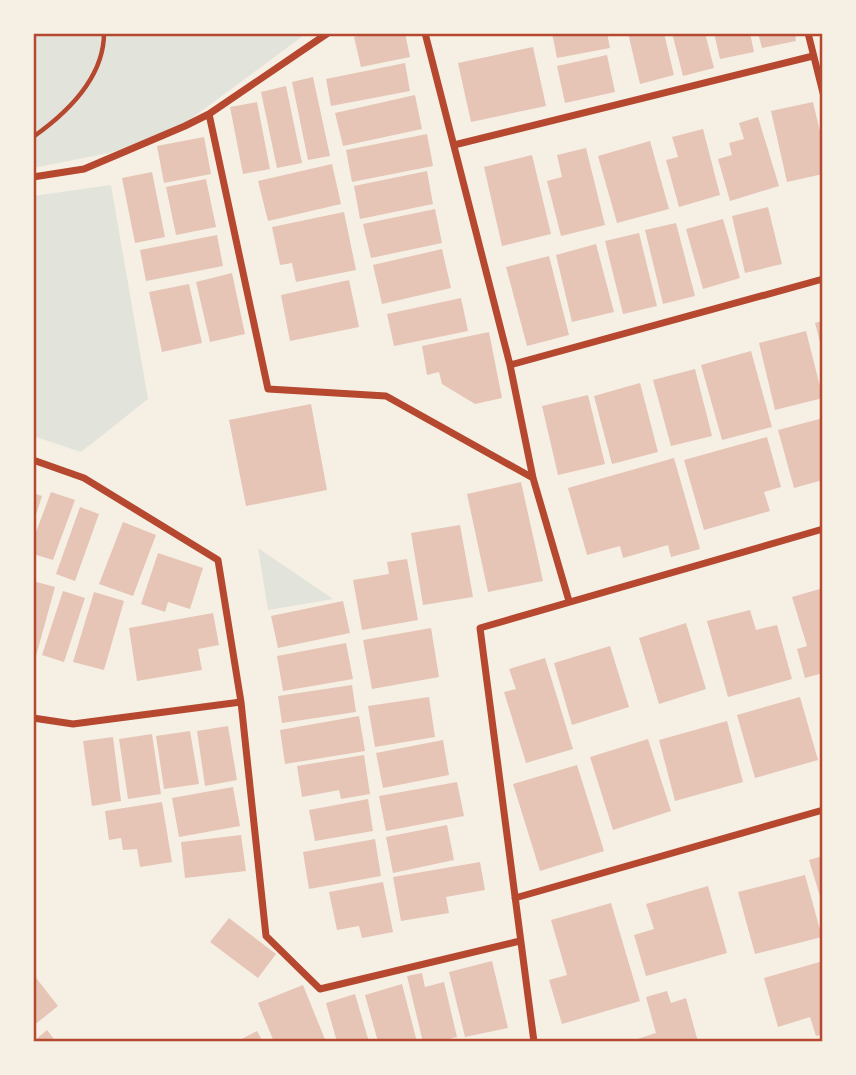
<svg xmlns="http://www.w3.org/2000/svg" width="856" height="1075" font-family="Signika,sans-serif">
<style>
.green{fill:#e2e4dc}
.building{fill:#e6c5b7}
.lines{fill:none;stroke-linecap:round;stroke-linejoin:round}
.path{stroke:#b5482f;stroke-width:4.5}
.minor{stroke:#b5482f;stroke-width:7}
.neatline{fill:none;stroke:#b5482f;stroke-width:2.5}
</style>
<rect width="100%" height="100%" fill="#f6efe4"/>
<path class="green" d="M 33,33 L 307,33 L 169,135 L 109,153 L 33,168 Z
M 111,185 L 148,399 L 81,452 L 33,436 L 33,196 Z
M 258,548 L 333,599 L 268,610 Z"/>
<path class="building" d="M 370,33 L 405,33 L 410,57 L 361,67 L 354,37 Z
M 552,33 L 607,33 L 610,48 L 557,58 Z
M 628,33 L 664,33 L 674,75 L 640,84 Z
M 672,33 L 705,33 L 714,68 L 683,76 Z
M 714,33 L 750,33 L 754,52 L 720,59 Z
M 758,33 L 795,33 L 796,41 L 762,48 Z
M 533,47 L 546,106 L 471,122 L 458,63 Z
M 607,55 L 615,92 L 565,103 L 557,66 Z
M 405,63 L 410,91 L 331,106 L 326,79 Z
M 313,77 L 330,156 L 308,160 L 292,82 Z
M 286,86 L 302,163 L 277,168 L 261,92 Z
M 415,95 L 422,129 L 343,146 L 335,113 Z
M 257,102 L 270,169 L 243,174 L 230,107 Z
M 813,102 L 823,144 L 823,174 L 787,182 L 771,111 Z
M 758,117 L 779,186 L 730,201 L 718,159 L 732,155 L 729,143 L 744,139 L 739,123 Z
M 703,129 L 720,195 L 679,207 L 666,160 L 678,157 L 672,137 Z
M 427,134 L 433,166 L 352,182 L 346,150 Z
M 204,137 L 211,174 L 164,183 L 157,146 Z
M 650,141 L 669,209 L 617,223 L 598,156 Z
M 586,148 L 605,225 L 561,236 L 547,181 L 562,177 L 557,155 Z
M 532,155 L 551,234 L 502,246 L 484,167 Z
M 332,164 L 341,204 L 268,221 L 258,181 Z
M 427,171 L 433,204 L 360,219 L 354,186 Z
M 152,172 L 165,237 L 135,243 L 122,178 Z
M 206,179 L 216,227 L 176,235 L 166,187 Z
M 768,207 L 782,264 L 745,273 L 732,216 Z
M 435,209 L 442,243 L 371,258 L 363,224 Z
M 344,212 L 356,270 L 296,282 L 292,263 L 280,265 L 272,227 Z
M 723,219 L 740,278 L 703,289 L 686,229 Z
M 676,223 L 695,296 L 663,304 L 645,230 Z
M 639,233 L 657,306 L 623,314 L 605,241 Z
M 217,235 L 223,266 L 146,281 L 140,250 Z
M 596,244 L 614,312 L 572,322 L 556,255 Z
M 442,249 L 451,288 L 382,304 L 373,265 Z
M 549,256 L 569,335 L 527,346 L 506,267 Z
M 232,273 L 245,334 L 210,342 L 196,282 Z
M 349,280 L 359,327 L 290,341 L 281,295 Z
M 189,284 L 202,343 L 162,352 L 149,292 Z
M 461,298 L 468,331 L 394,346 L 387,314 Z
M 823,321 L 823,350 L 822,350 L 815,323 Z
M 806,331 L 823,398 L 775,410 L 759,343 Z
M 489,332 L 502,398 L 475,404 L 442,384 L 439,372 L 427,375 L 422,346 Z
M 751,351 L 772,427 L 722,440 L 701,365 Z
M 695,369 L 712,436 L 671,446 L 653,380 Z
M 640,383 L 658,452 L 612,464 L 594,396 Z
M 588,395 L 605,464 L 558,475 L 542,406 Z
M 311,404 L 327,490 L 246,506 L 229,420 Z
M 823,418 L 823,480 L 794,488 L 778,430 Z
M 767,437 L 781,487 L 764,492 L 770,511 L 704,530 L 684,460 Z
M 674,458 L 700,549 L 671,557 L 668,545 L 623,558 L 620,546 L 587,555 L 568,488 Z
M 521,482 L 543,581 L 488,592 L 467,494 Z
M 51,492 L 75,500 L 53,560 L 33,554 L 33,540 Z
M 33,493 L 42,496 L 34,521 L 33,521 Z
M 80,507 L 99,514 L 75,581 L 56,574 Z
M 123,522 L 156,535 L 133,596 L 99,584 Z
M 460,525 L 473,597 L 423,605 L 411,533 Z
M 158,553 L 203,568 L 190,609 L 168,602 L 165,612 L 141,604 Z
M 407,559 L 418,620 L 362,630 L 353,580 L 389,574 L 387,562 Z
M 33,581 L 55,587 L 36,656 L 33,655 Z
M 823,588 L 823,673 L 805,678 L 797,649 L 807,646 L 792,597 Z
M 63,591 L 85,598 L 64,662 L 42,655 Z
M 94,592 L 124,601 L 104,670 L 73,662 Z
M 343,601 L 350,633 L 278,648 L 271,616 Z
M 750,610 L 756,630 L 777,625 L 792,679 L 728,697 L 707,621 Z
M 213,613 L 219,645 L 198,649 L 202,670 L 137,681 L 129,628 Z
M 686,623 L 706,689 L 659,704 L 639,638 Z
M 431,628 L 439,677 L 372,689 L 363,640 Z
M 346,643 L 353,679 L 283,691 L 277,656 Z
M 610,646 L 629,707 L 572,725 L 554,663 Z
M 545,658 L 573,749 L 526,763 L 504,692 L 516,689 L 509,669 Z
M 352,685 L 356,712 L 282,723 L 278,696 Z
M 429,697 L 435,737 L 375,747 L 368,706 Z
M 800,697 L 818,760 L 755,778 L 737,715 Z
M 359,716 L 365,751 L 285,764 L 280,730 Z
M 727,721 L 743,782 L 675,801 L 659,740 Z
M 228,726 L 237,780 L 205,786 L 197,731 Z
M 190,731 L 199,784 L 164,789 L 156,736 Z
M 152,734 L 161,794 L 128,799 L 119,739 Z
M 113,737 L 121,801 L 92,806 L 83,741 Z
M 648,739 L 671,811 L 613,830 L 590,757 Z
M 443,740 L 449,775 L 383,788 L 376,753 Z
M 364,755 L 370,794 L 341,799 L 339,790 L 302,797 L 297,766 Z
M 577,765 L 604,851 L 540,871 L 513,784 Z
M 457,782 L 464,816 L 386,831 L 379,796 Z
M 233,787 L 240,826 L 179,837 L 172,798 Z
M 368,799 L 373,831 L 315,841 L 309,810 Z
M 162,802 L 172,862 L 140,867 L 137,849 L 123,850 L 121,838 L 109,840 L 105,811 Z
M 447,825 L 454,860 L 393,873 L 386,837 Z
M 241,835 L 246,871 L 185,878 L 181,842 Z
M 375,839 L 381,876 L 309,889 L 303,852 Z
M 823,856 L 823,903 L 822,903 L 809,860 Z
M 480,862 L 485,890 L 446,897 L 449,913 L 401,921 L 393,877 Z
M 805,875 L 822,937 L 755,954 L 738,892 Z
M 383,882 L 393,932 L 362,938 L 359,926 L 337,930 L 329,892 Z
M 708,886 L 727,953 L 646,976 L 634,935 L 654,929 L 646,904 Z
M 611,903 L 640,1001 L 562,1024 L 549,980 L 567,975 L 551,920 Z
M 229,918 L 276,954 L 258,978 L 210,942 Z
M 492,961 L 508,1028 L 465,1037 L 449,972 Z
M 823,961 L 823,1034 L 816,1036 L 810,1017 L 778,1027 L 764,978 Z
M 422,973 L 425,987 L 444,982 L 457,1037 L 436,1042 L 423,1042 L 407,976 Z
M 33,974 L 58,1006 L 33,1026 Z
M 402,984 L 417,1042 L 378,1042 L 365,995 Z
M 303,985 L 326,1042 L 274,1042 L 258,1003 Z
M 667,991 L 671,1003 L 686,998 L 698,1042 L 628,1042 L 656,1033 L 646,997 Z
M 355,994 L 369,1042 L 337,1042 L 326,1003 Z
M 47,1030 L 56,1042 L 33,1042 Z
M 257,1031 L 263,1042 L 236,1042 Z"/>
<g class="lines">
<path class="path" d="M 33,137 C 67,113 104,78 104,33"/>
<path class="minor" d="M 425,33 L 510,365 L 533,478 L 569,601
M 808,33 L 823,93
M 209,114 L 268,389 L 386,396 L 533,478
M 454,145 L 813,56
M 33,177 L 84,169 L 185,126 L 209,114 L 328,33
M 510,365 L 823,279
M 33,460 L 84,478 L 218,560 L 241,702 L 266,936 L 320,989 L 520,941
M 33,718 L 73,724 L 241,702
M 515,898 L 823,810
M 534,1042 L 480,628 L 823,529"/>
</g>
<rect width="856" height="1075" fill="none" stroke="#f6efe4" stroke-width="70"/>
<rect x="35" y="35" width="786" height="1005" class="neatline"/>
</svg>
